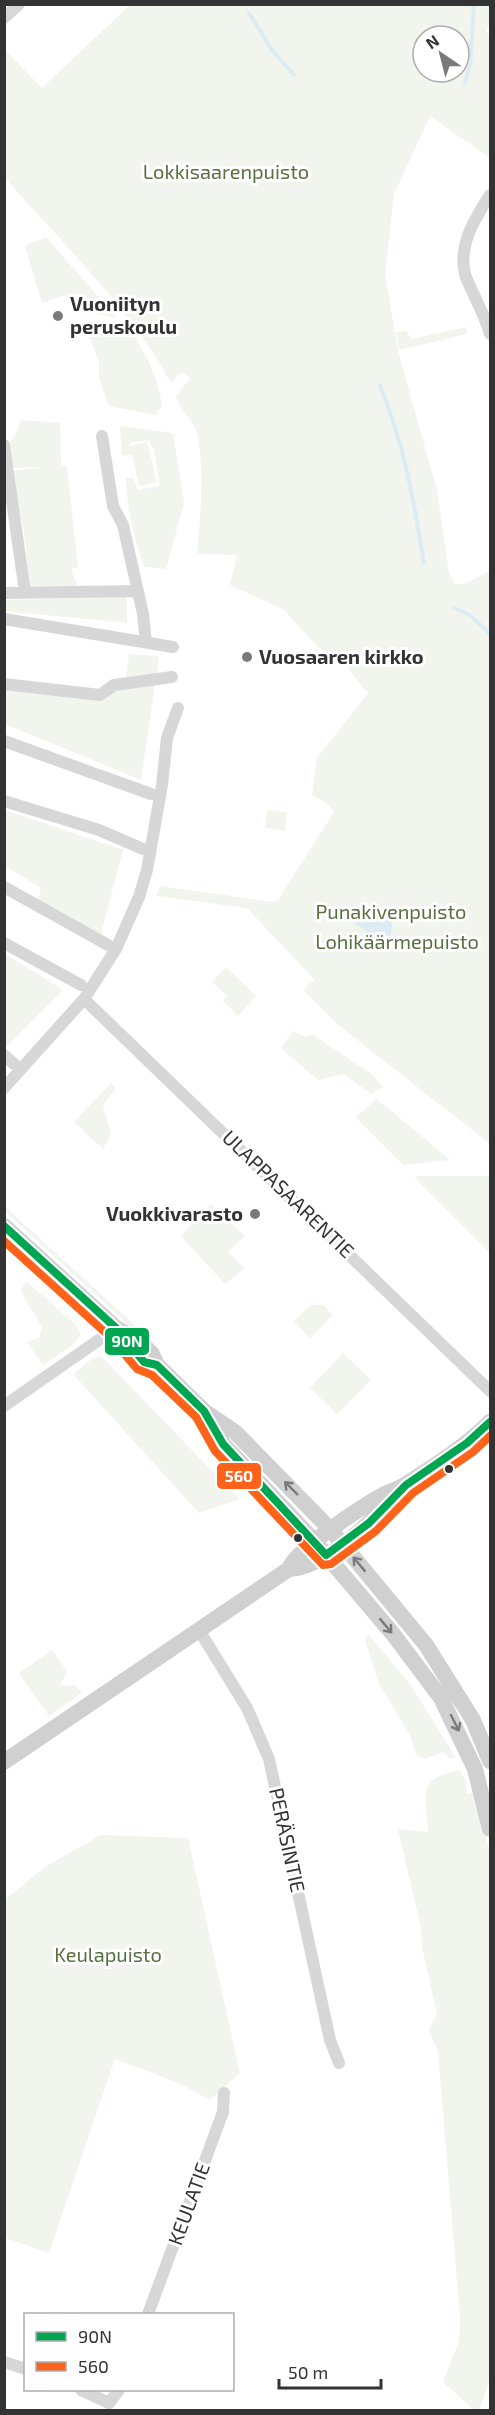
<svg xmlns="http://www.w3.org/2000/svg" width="495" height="2415" font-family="'Exo 2',sans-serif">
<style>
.green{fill:#f1f5ed;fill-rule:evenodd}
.water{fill:#ddebf3}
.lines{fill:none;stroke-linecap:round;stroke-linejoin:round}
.stream{stroke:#ddebf3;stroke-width:4}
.street{stroke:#d7d7d7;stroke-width:12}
.secondary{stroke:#d0d0d0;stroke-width:16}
.bus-1-casing{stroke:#fff;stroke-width:12}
.bus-2-casing{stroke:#fff;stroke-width:12}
.bus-1{stroke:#00a651;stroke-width:8}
.bus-2{stroke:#ff6319;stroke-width:8}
.oneway{stroke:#7a7a7a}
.poi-dot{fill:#7a7a7a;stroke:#fff;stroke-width:2}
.bus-dot{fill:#333;stroke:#fff;stroke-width:2}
.labels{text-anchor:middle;stroke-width:6;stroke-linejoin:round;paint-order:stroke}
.park-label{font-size:20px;fill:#56703f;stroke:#fff}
.poi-label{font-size:20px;font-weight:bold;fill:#333;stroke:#fff;text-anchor:start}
.street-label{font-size:20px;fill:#333;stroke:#fff}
.line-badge{stroke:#fff;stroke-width:2}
.badge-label{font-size:16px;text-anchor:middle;font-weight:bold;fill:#fff}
</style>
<rect width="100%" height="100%" fill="#fff"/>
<path class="green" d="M 130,5 L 490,5 L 490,26 L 486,28 L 490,38 L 490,158 L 430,116 L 394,194 L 385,274 L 398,351 L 437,490 L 449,574 L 455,584 L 465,584 L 489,571 L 490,573 L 490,1144 L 337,1024 L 304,991 L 307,985 L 315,980 L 247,908 L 156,896 L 160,886 L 273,902 L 278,900 L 334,812 L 326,803 L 312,795 L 317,758 L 368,693 L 347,667 L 317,646 L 284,610 L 230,585 L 237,555 L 197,554 C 200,522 206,457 195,428 C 190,416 180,409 176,397 L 190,378 L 182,372 L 171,383 C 129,306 63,244 5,178 L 4,49 L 42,88 ZM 423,36 L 459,36 L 459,72 L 423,72 Z
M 46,237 L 117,318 L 79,311 L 65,295 L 42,303 L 25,246 Z
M 85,325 L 129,329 C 146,353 158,377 162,406 L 155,415 L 109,406 L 99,378 L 99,362 Z
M 466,327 L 467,334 L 399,350 L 396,332 L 406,331 L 412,339 Z
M 21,420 L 60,423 L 61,466 L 58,467 L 67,467 L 78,567 L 71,569 L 77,586 L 30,586 L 24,532 L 11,471 L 45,467 L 13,468 L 7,446 L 14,438 Z
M 120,426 L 173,433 L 184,503 L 166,569 L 144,567 C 134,537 127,510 126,478 L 133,478 L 138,490 L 160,486 L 154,449 L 148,440 L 129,443 L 130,446 L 147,442 L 157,482 L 139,486 L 132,454 L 122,456 Z
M 127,596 L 127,623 L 5,611 L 4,600 Z
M 129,654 L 159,656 L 141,780 L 5,724 L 4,686 L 79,699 L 107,699 L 113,681 L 126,680 Z
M 5,810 L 123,850 L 100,937 L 38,900 L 41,888 L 5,866 Z
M 267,810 L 287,812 L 285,831 L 265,828 Z
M 4,953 L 63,990 L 5,1048 L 4,1048 Z
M 226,967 L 256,996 L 238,1016 L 223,1001 L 227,996 L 212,982 Z
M 293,1031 L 306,1037 L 312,1034 L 373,1075 L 383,1087 L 371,1094 L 344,1074 L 318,1080 L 281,1048 Z
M 111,1083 L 116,1088 L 103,1105 L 111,1134 L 103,1149 L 74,1122 Z
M 377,1099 L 450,1160 L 403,1165 L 355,1117 Z
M 416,1176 L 490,1176 L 490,1253 L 415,1178 Z
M 211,1204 L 245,1236 L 228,1252 L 245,1268 L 225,1284 L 181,1236 Z
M 4,1206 L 137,1327 L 134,1330 L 5,1211 Z
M 26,1281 L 75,1324 L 81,1334 L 74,1344 L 43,1365 L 27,1342 L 39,1338 L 42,1328 C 36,1314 26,1305 21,1290 Z
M 311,1305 L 323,1305 L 333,1315 L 310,1338 L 294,1321 Z
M 343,1353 L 371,1380 L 337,1414 L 310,1388 Z
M 102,1357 L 239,1499 L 199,1513 L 73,1374 L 93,1358 Z
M 368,1634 L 410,1684 L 456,1758 L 449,1758 L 443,1752 L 425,1759 L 416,1755 L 410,1735 L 378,1682 L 365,1640 Z
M 52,1650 L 67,1671 L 61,1684 L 63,1686 L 75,1685 L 82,1693 L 49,1716 L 19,1673 Z
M 460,1770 L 466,1781 L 467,1794 L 474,1792 L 477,1798 L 490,1854 L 490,2379 L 479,2410 L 474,2410 L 443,2382 L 459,2341 L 460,2318 L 438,2052 L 429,2030 L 437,2014 L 422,1947 L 421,1928 L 398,1829 L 428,1832 C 426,1794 416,1779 460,1770 Z
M 99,1835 L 188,1838 L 240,2073 L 210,2100 L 181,2084 L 115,2059 L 49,2253 L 5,2238 L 5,1899 C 20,1888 34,1875 50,1864 C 66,1854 83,1847 99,1835 Z"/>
<path class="water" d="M 372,906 C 398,912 399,942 373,950 L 367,932 L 350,919 L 358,910 Z"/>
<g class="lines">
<path class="stream" d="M 249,13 L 272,50 L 294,75
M 465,82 L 470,65 L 474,4
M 380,386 C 404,443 414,502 424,563
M 454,608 L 470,615 L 490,634"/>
<path class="street" d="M 4,18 L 19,4
M 490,195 C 474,220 454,251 468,282 C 476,300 485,316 490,334
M 102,436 L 113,506 L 123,525 L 143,614 L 146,642
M 4,445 L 25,592
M 4,593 L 138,591
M 4,619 L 173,647
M 4,684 L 100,695 L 114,685 L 172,677
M 4,741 L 151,794
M 4,801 L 99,830 L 143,849
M 4,887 L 108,945
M 4,943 L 81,985
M 84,999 L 490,1391
M 4,1055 L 14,1064
M 4,1088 L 84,999 L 116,949 L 139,897 L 147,870 L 162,785 L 167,738 L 178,708
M 4,1406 L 116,1328
M 199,1630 L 247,1708 L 269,1759 L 330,2040 L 339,2063
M 148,2314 L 223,2112 L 224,2093
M 4,2362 L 26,2369
M 81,2390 L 109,2403 L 119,2390"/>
<path class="secondary" d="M 4,1226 L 116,1328 L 122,1337
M 116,1328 L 137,1339 L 152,1354 L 157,1365 L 204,1411 L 235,1432 L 331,1530 L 426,1645 L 473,1720 L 490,1761
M 206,1414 L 223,1444 L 315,1542 L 393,1634 L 441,1698 L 475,1769 L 490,1829
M 289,1569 C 295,1550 363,1506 383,1495 C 391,1491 400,1489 408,1483 C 436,1465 466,1446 490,1422
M 4,1762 L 289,1569 C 325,1569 383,1512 406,1485"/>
<g class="bus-1-casing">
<path id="bus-1" d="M 4,1226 L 116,1328 L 144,1362 L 157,1365 L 204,1411 L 223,1444 L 326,1555 L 369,1523 L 406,1485 L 467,1443 L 490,1422"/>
</g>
<g class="bus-2-casing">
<path id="bus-2" d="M 4,1241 L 108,1335 L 137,1369 L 152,1375 L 196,1417 L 215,1451 L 323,1565 L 331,1564 L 376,1531 L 413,1493 L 473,1452 L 490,1436"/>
</g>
<use href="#bus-1" class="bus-1"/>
<use href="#bus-2" class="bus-2"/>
</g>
<defs><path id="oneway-shaft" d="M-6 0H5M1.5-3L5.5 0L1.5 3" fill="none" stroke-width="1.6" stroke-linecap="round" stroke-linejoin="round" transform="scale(1.5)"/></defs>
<g class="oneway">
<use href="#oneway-shaft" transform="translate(291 1488) rotate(-135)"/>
<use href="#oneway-shaft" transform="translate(359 1564) rotate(-130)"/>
<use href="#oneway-shaft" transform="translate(386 1626) rotate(50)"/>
<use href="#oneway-shaft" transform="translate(455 1723) rotate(63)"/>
</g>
<g class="poi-dot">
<circle cx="58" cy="316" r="6"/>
<circle cx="247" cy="657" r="6"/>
<circle cx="255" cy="1214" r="6"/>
</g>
<g class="bus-dot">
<circle cx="449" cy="1469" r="5"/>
<circle cx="298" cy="1538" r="5"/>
</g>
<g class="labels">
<g class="park-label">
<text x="226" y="179">Lokkisaarenpuisto</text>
<text x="391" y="919">Punakivenpuisto</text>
<text x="397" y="949">Lohikäärmepuisto</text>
<text x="108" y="1962">Keulapuisto</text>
</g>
<g class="poi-label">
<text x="70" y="311">Vuoniityn<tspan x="70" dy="23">peruskoulu</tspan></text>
<text x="259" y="664">Vuosaaren kirkko</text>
<text x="243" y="1221" text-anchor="end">Vuokkivarasto</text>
</g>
<g class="street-label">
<text transform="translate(288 1194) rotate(44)" y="7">ULAPPASAARENTIE</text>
<text transform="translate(287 1840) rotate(78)" y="7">PERÄSINTIE</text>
<text transform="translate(189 2204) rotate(-70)" y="7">KEULATIE</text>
</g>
</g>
<g class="line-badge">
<rect x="104" y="1327" width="46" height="29" rx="6" fill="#00a651"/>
<rect x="216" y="1462" width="46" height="28" rx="6" fill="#ff6319"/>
</g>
<g class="badge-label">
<text x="127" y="1347">90N</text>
<text x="239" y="1482">560</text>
</g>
<rect width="495" height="2415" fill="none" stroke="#333333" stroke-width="12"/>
<rect x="24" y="2313" width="210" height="78" fill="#ffffff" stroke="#adadad" stroke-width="1.5"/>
<rect x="36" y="2332" width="30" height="9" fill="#00a651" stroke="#adadad" stroke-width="1.5"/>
<text x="78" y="2343" font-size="18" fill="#333333">90N</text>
<rect x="36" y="2362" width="30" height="9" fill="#ff6319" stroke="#adadad" stroke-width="1.5"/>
<text x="78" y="2373" font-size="18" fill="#333333">560</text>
<g transform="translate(441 54) rotate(325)"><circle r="28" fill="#ffffff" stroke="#adadad" stroke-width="1.5"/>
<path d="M0-4.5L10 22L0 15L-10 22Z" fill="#7a7a7a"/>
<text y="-9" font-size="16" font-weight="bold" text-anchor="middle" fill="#333333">N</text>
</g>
<path d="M279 2379v9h102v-9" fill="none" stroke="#333333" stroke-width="3"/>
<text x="288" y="2379" font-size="18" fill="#333333" stroke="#ffffff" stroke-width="4.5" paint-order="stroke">50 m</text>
</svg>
